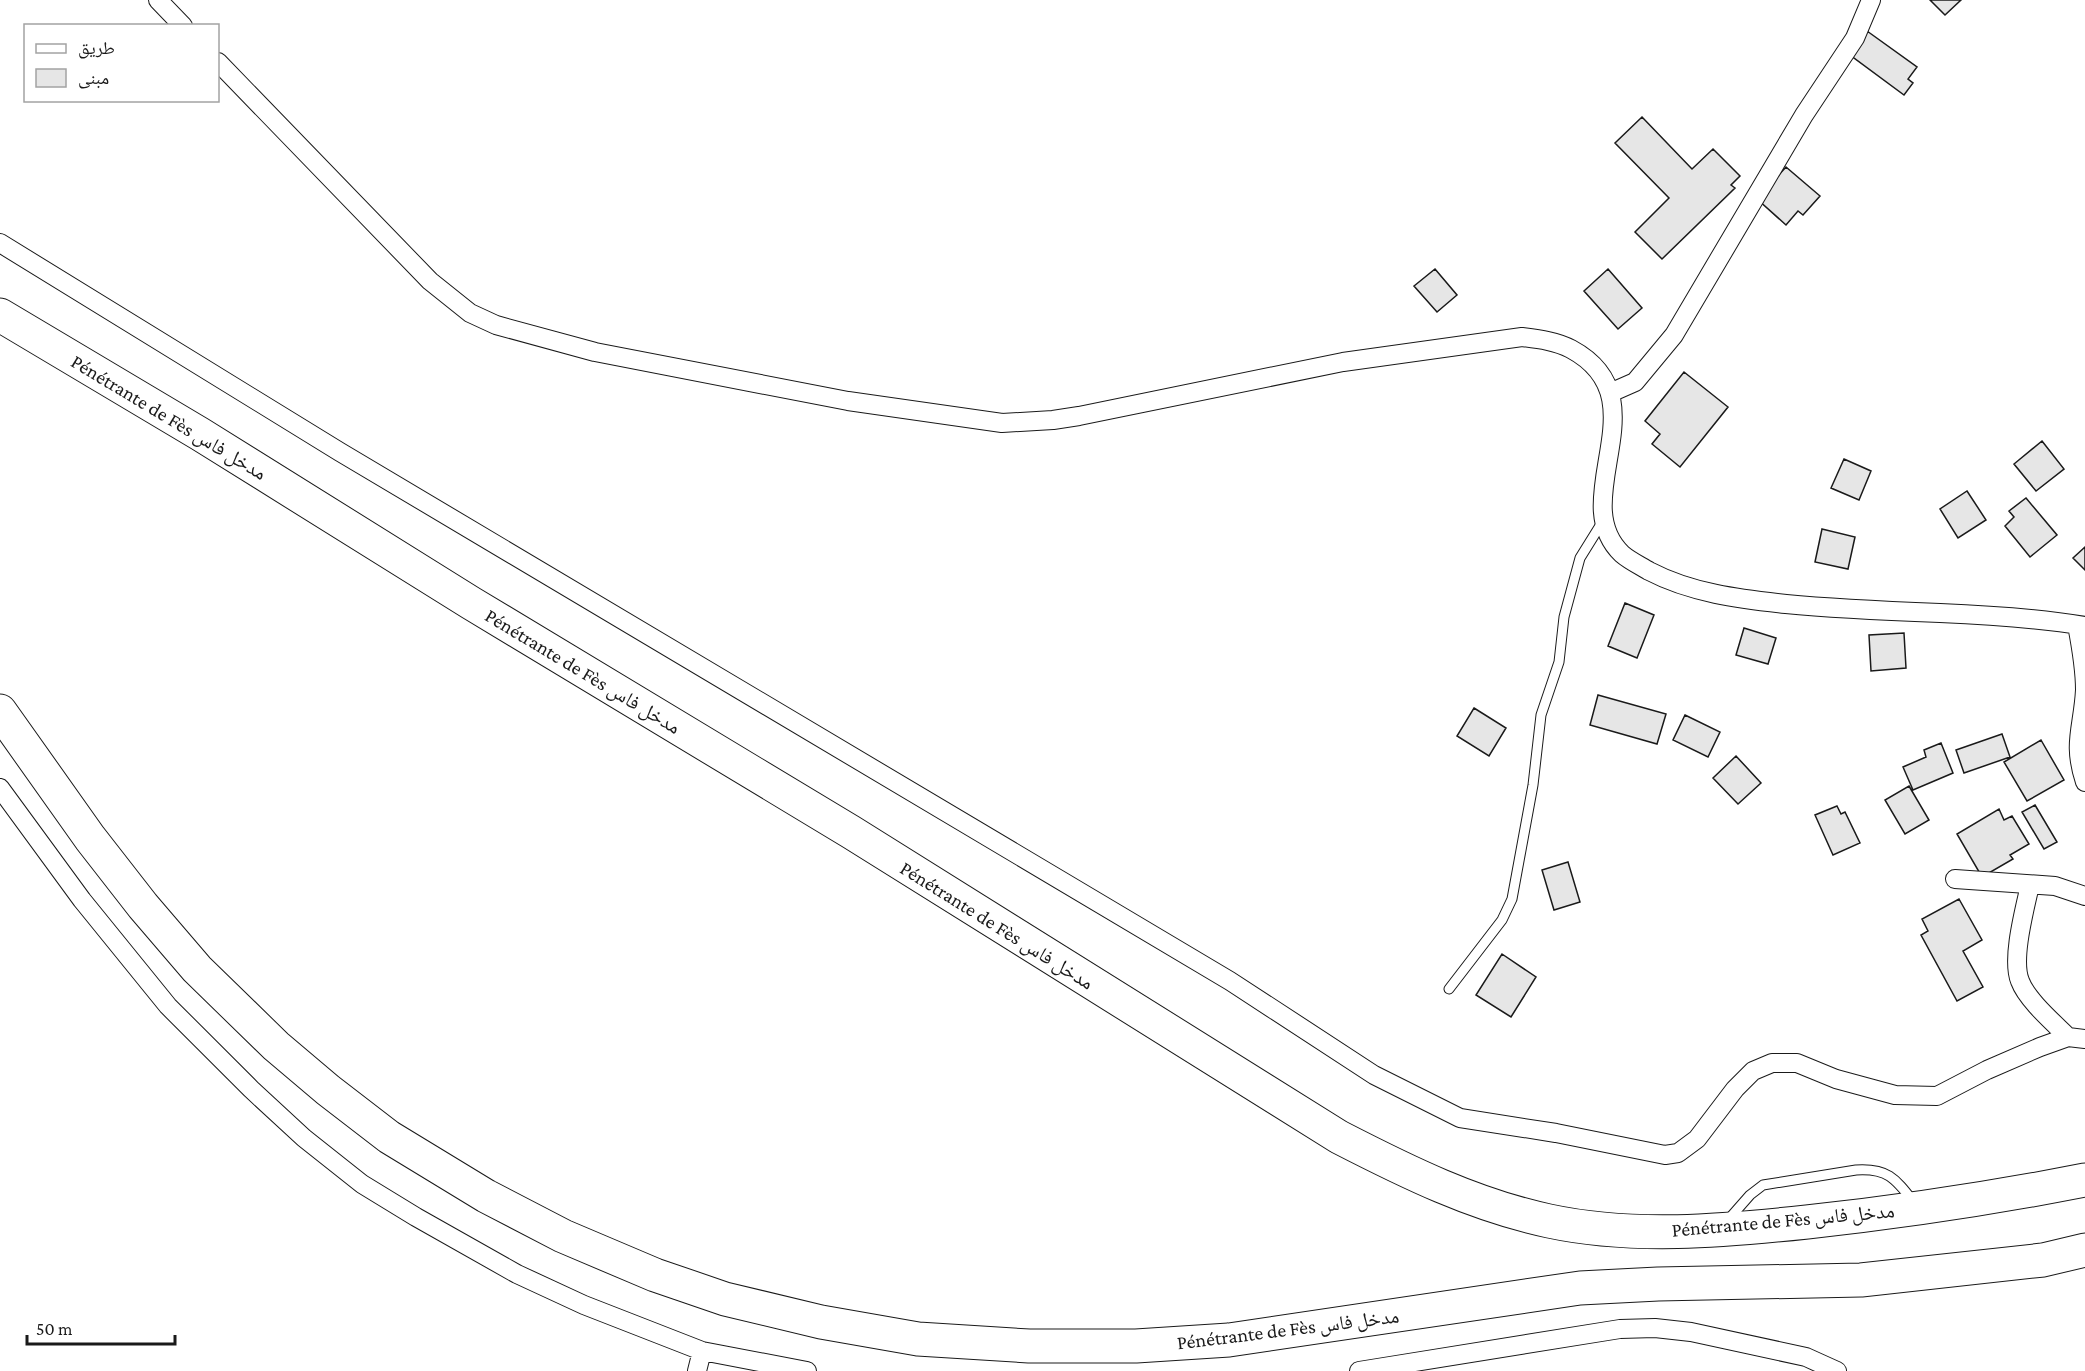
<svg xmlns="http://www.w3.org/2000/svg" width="2085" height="1371" font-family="'Crimson Pro','Noto Naskh Arabic',serif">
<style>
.building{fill:#e6e6e6;stroke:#1a1a1a;stroke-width:1.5}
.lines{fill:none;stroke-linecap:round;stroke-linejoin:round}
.service-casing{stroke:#1a1a1a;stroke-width:11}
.minor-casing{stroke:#1a1a1a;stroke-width:20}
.motorway-casing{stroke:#1a1a1a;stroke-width:35}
.service{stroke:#fff;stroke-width:9}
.minor{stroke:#fff;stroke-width:18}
.motorway{stroke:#fff;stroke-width:33}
.labels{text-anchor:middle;stroke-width:4.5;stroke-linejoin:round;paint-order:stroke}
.street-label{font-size:20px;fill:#1a1a1a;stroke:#fff}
</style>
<rect width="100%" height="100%" fill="#fff"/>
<path class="building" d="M 1930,0 L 1961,0 L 1945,15 Z
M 1867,31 L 1917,67 L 1908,79 L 1913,83 L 1904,95 L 1850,55 Z
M 1642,117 L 1692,169 L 1713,149 L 1740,176 L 1731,185 L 1735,188 L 1662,259 L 1635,232 L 1669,198 L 1615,143 Z
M 1786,167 L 1820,196 L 1803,215 L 1798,211 L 1786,225 L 1757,199 Z
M 1435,269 L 1457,295 L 1437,312 L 1414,286 Z
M 1608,269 L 1642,308 L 1618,329 L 1584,291 Z
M 1684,372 L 1728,407 L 1680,467 L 1652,444 L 1660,434 L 1645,421 Z
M 2042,441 L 2064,469 L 2036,491 L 2014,464 Z
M 1844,459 L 1871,471 L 1859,500 L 1831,488 Z
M 1967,491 L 1986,520 L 1958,538 L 1940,509 Z
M 2026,498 L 2057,535 L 2030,557 L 2005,526 L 2014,517 L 2009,511 Z
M 1822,529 L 1855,537 L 1848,569 L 1815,562 Z
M 2085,547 L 2085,570 L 2073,558 Z
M 1625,603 L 1654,615 L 1637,658 L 1608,646 Z
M 1744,628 L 1776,638 L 1768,664 L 1736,655 Z
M 1904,633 L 1906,668 L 1871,671 L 1869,635 Z
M 1598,695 L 1666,714 L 1657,744 L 1590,725 Z
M 1474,708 L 1506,728 L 1489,756 L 1457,736 Z
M 1685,715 L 1720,732 L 1708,757 L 1673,740 Z
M 2002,734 L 2010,757 L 1964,773 L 1956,750 Z
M 2041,740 L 2064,780 L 2027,801 L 2004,762 Z
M 1941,743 L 1953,773 L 1913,790 L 1903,767 L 1926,757 L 1924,750 Z
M 1736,756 L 1761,783 L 1738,804 L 1713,778 Z
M 1909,786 L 1929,820 L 1905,834 L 1885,800 Z
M 2035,805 L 2057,842 L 2044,849 L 2022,812 Z
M 1837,806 L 1841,814 L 1845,812 L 1860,843 L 1833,855 L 1815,815 Z
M 1999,809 L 2004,820 L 2012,816 L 2029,844 L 2010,855 L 2013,859 L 1982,877 L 1957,834 Z
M 1568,862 L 1580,902 L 1554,910 L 1542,870 Z
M 1959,899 L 1982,940 L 1963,951 L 1983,987 L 1957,1001 L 1921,935 L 1928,931 L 1922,919 Z
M 1502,954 L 1536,977 L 1511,1017 L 1476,995 Z"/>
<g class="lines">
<g class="service-casing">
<path id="service" d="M 1449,989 L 1502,920 L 1512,899 L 1533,785 L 1541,715 L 1559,662 L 1564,617 L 1580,558 L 1603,521
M 1728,1220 L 1750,1195 L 1763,1185 L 1856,1170 C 1887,1168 1895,1178 1913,1201"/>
</g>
<g class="minor-casing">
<path id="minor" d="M 158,0 L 183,26
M 218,62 L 430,281 L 470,313 L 496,325 L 595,352 L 848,401 L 1002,423 L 1053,420 L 1079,416 L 1343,362 L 1522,337 C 1538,339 1556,341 1571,349 C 1664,399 1564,499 1622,554 C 1630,561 1641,566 1649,571 C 1691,593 1739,599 1786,604 C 1837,609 1888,611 1940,613 C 1988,615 2037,618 2085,626
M 0,243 L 340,452 L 1230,981 L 1374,1075 L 1460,1118 L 1556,1133 L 1665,1155 L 1678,1153 L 1697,1139 L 1735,1089 L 1753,1071 L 1772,1063 L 1797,1063 L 1836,1079 L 1895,1095 L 1937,1096 L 1987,1070 L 2040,1047 L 2068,1037 L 2085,1039
M 1610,393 L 1635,382 L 1674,335 L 1804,115 L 1855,38 L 1871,0
M 2077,625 C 2081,646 2085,668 2085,690 C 2083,728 2072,743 2085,782
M 0,788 L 82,900 L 168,1006 L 251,1089 L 304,1138 L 362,1184 L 416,1217 L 517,1274 L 584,1305 L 702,1351 L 807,1371
M 1955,879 L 2055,886 L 2085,896
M 2030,885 C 2025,908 2011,959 2020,981 C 2027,1000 2054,1023 2068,1037
M 697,1371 L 702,1351
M 1359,1371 L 1620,1329 L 1655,1328 L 1691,1332 L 1806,1357 L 1837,1371"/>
</g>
<g class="motorway-casing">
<path id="motorway" d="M 0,315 L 200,434 L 471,603 L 851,832 L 1339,1137 C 1407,1172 1474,1205 1549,1221 C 1633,1239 1722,1231 1807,1222 C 1900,1212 1993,1198 2085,1180
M 0,711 L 90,838 L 143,906 L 197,969 L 276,1046 L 328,1090 L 389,1137 L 486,1196 L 563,1236 L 655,1275 L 725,1299 L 821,1322 L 918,1339 L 1029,1346 L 1136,1346 L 1229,1340 L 1580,1288 L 1658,1284 L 1861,1280 L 2043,1260 L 2085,1250"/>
</g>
<use href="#service" class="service"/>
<use href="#minor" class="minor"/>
<use href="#motorway" class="motorway"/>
</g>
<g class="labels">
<g class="street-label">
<text transform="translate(169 417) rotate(31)" y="7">Pénétrante de Fès مدخل فاس</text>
<text transform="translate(583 671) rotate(31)" y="7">Pénétrante de Fès مدخل فاس</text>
<text transform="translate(997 925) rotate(32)" y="7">Pénétrante de Fès مدخل فاس</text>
<text transform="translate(1783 1220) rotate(-5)" y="7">Pénétrante de Fès مدخل فاس</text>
<text transform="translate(1288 1329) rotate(-7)" y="7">Pénétrante de Fès مدخل فاس</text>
</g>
</g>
<rect x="24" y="24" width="195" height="78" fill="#ffffff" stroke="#a3a3a3" stroke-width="1.5"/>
<rect x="36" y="44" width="30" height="9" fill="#ffffff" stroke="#a3a3a3" stroke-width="1.5"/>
<text x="78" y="54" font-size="18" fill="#1a1a1a">طريق</text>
<rect x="36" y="69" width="30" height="18" fill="#e6e6e6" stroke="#a3a3a3" stroke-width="1.5"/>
<text x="78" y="84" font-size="18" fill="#1a1a1a">مبنى</text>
<path d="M27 1335v9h148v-9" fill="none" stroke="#1a1a1a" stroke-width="3"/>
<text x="36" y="1335" font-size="18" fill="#1a1a1a" stroke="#ffffff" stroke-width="4.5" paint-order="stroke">50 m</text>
</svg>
